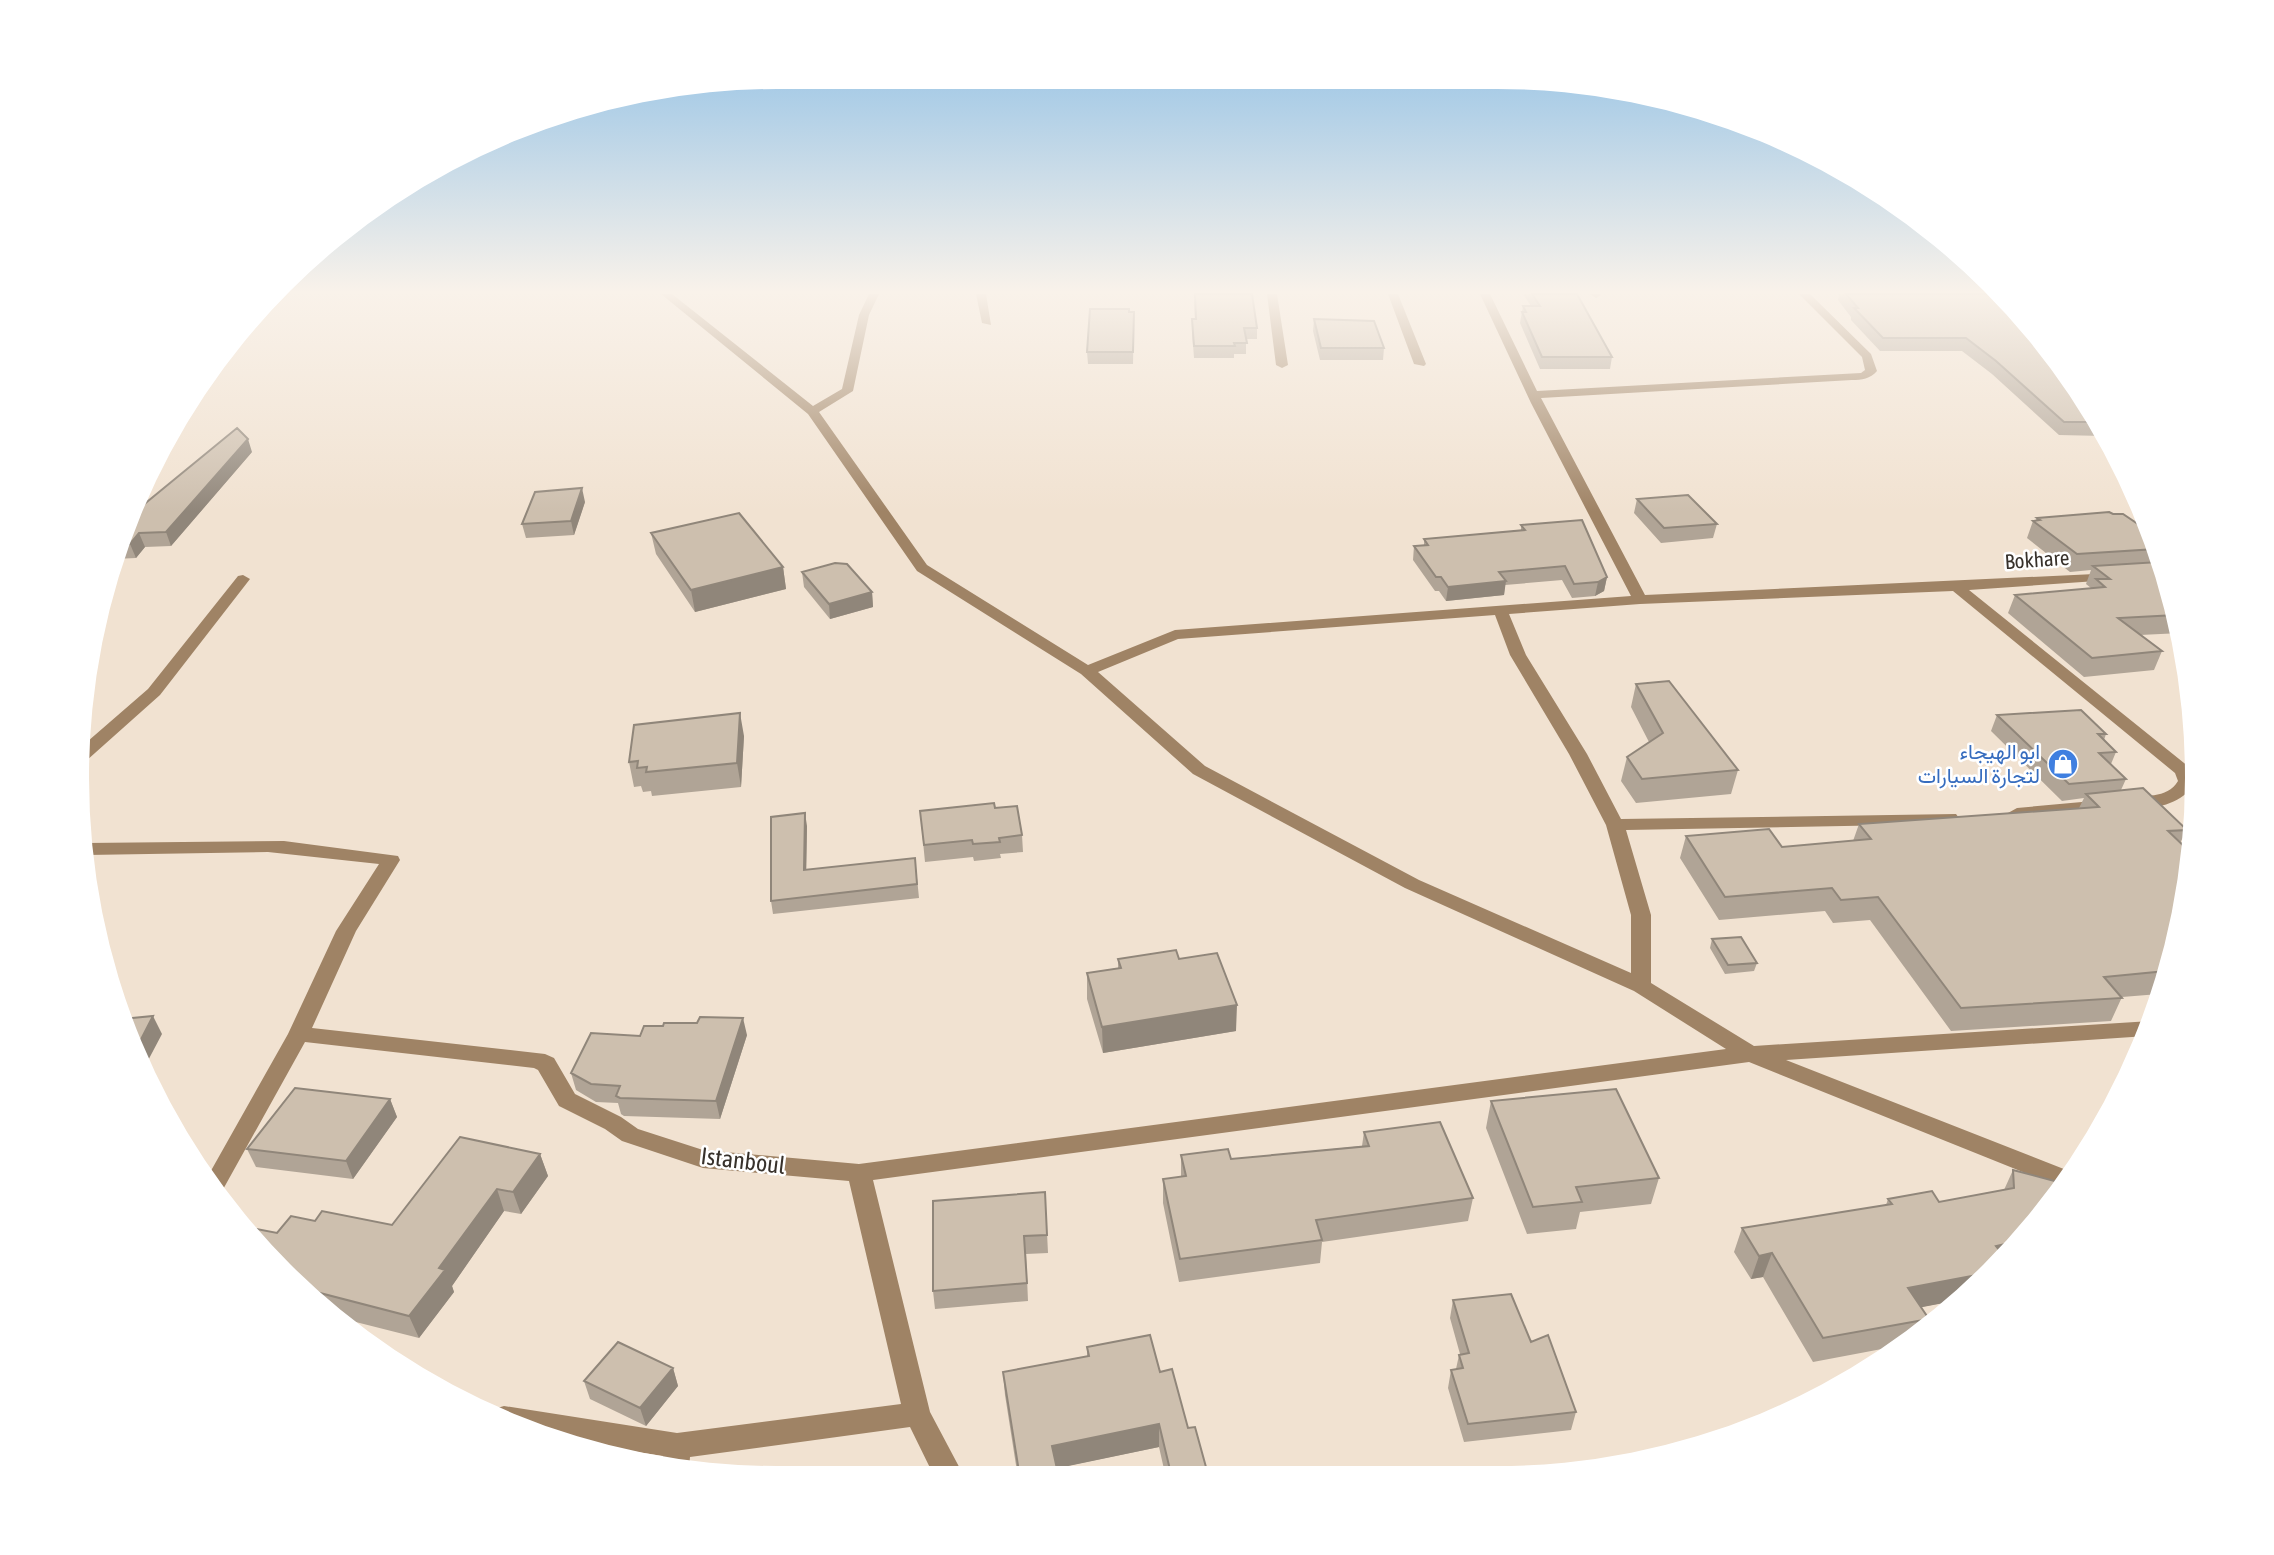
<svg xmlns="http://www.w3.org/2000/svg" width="2274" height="1555" font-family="'Asap Condensed',Vazirmatn,sans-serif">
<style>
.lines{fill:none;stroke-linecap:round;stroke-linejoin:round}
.minor{fill:#9f8365;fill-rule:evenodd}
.wall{fill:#b0a496}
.shaded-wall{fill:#90867a}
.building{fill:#cdbfae;stroke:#90867a;stroke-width:2}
.labels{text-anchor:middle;stroke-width:5;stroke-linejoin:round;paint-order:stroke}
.street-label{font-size:21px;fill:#37312b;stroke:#fff}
.shop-label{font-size:21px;fill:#366cbe;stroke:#fff;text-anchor:end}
.near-street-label{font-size:24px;fill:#37312b;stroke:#fff}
</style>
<rect width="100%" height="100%" fill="#f1e2d1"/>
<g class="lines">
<path class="minor" d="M 661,294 L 672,294 L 813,406 L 842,389 L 859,315 L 869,294 L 879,294 L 869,315 L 853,391 L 819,412 L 927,565 L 1088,665 L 1175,630 L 1631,596 L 1531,403 L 1480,294 L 1490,294 L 1537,391 L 1861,373 L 1865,370 L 1862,357 L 1799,294 L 1810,294 L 1871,354 L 1877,371 C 1870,379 1862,380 1852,380 L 1541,398 L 1645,595 L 2116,573 L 2118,576 L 2111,580 L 1969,590 L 2189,767 L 2196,781 C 2184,805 2149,812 2125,806 L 2122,802 L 2125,798 C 2143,794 2167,800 2178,781 L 2175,773 L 1953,591 L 1640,604 L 1509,614 L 1526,655 L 1587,754 L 1621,819 L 1956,814 L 1959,818 L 1956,822 L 1950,824 L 1626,830 L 1651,915 L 1651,983 L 1754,1046 L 2151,1021 L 2147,1036 L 1786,1060 L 2074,1173 L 2062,1187 L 2060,1187 L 1749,1062 L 873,1180 L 930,1412 L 965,1478 L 935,1478 L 910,1427 L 690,1457 L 689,1469 L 662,1467 L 663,1456 L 574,1442 L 492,1414 L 494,1409 L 504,1406 L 677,1433 L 901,1404 L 849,1181 L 703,1168 L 622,1141 L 605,1129 L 559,1106 L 538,1070 L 534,1068 L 305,1042 L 221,1193 L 208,1176 L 288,1034 L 336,931 L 379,864 L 268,852 L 87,855 L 86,843 L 284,841 L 398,856 L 400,860 L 356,931 L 312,1028 L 545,1054 L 554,1058 L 575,1094 L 621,1117 L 638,1129 L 703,1150 L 859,1164 L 1726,1049 L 1634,991 L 1405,888 L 1193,774 L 1081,674 L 917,571 L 808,414 ZM 1495,615 L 1510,655 L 1569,754 L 1606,825 L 1631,915 L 1631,973 L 1419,880 L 1205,766 L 1098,672 L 1178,639 Z
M 976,294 L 986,294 L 991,325 L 982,323 Z
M 1267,294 L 1277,294 L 1288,365 L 1282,368 L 1276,365 Z
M 1388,294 L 1398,294 L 1426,364 L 1424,366 L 1414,364 Z
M 1590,294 L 1600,294 L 1601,295 L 1596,298 Z
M 243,575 L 250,579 L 160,695 L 86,761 L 81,762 L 80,748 L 148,689 L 238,576 Z
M 2104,800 L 2113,805 L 2110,809 L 2017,818 L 2008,813 L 2017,808 Z"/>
</g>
<path class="wall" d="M 1194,294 L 1252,294 L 1257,328 L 1257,339 L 1246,339 L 1246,354 L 1234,354 L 1234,358 L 1194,358 L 1192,331 L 1192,319 L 1195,319 Z
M 1523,294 L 1577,294 L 1612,357 L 1610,369 L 1540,369 L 1520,323 L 1523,306 L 1531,306 Z
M 1839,294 L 2001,294 L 2016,311 L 1994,296 L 2079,388 L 2104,436 L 2059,435 L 1992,374 L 1962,351 L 1880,351 L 1851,320 L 1851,317 L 1838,300 Z
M 1129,312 L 1134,312 L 1133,364 L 1088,364 L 1087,352 Z
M 1314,319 L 1384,348 L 1383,360 L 1320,360 L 1313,331 Z
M 252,452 L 171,546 L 145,547 L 136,558 L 114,559 L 128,516 L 131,515 Z
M 1637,499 L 1717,524 L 1713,538 L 1661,543 L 1634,513 Z
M 585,502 L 574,535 L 526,538 L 522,524 Z
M 2113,514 L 2151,533 L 2181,633 L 2140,635 L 2162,651 L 2154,670 L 2084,677 L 2008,613 L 2015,595 L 2091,588 L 2086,584 L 2091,570 L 2070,572 L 2027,538 L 2033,521 L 2035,521 L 2037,518 Z
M 1521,525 L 1607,577 L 1604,591 L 1595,596 L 1572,598 L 1562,580 L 1505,585 L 1504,595 L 1446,601 L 1439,591 L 1435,591 L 1413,560 L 1414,546 L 1424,545 L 1424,539 L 1521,530 Z
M 651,533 L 783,567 L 786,589 L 695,612 L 656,554 Z
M 802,572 L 872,592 L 873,607 L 830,619 L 804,587 Z
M 1636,684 L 1738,770 L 1731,794 L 1636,803 L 1621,781 L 1627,757 L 1649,742 L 1631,707 Z
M 1997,715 L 2106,734 L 2104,740 L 2116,752 L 2111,764 L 2126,779 L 2121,790 L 2187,830 L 2180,843 L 2184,914 L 2159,994 L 2122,997 L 2111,1021 L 1951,1031 L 1870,920 L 1833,923 L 1825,911 L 1719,920 L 1680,858 L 1686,836 L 1782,847 L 1853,841 L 1859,824 L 2079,808 L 2084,798 L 2062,801 L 1991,731 Z
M 744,736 L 741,787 L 652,796 L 651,791 L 643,792 L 641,786 L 634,787 L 629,762 Z
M 995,808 L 1022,835 L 1023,852 L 1000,854 L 1001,858 L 974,861 L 973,857 L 925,862 L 920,811 Z
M 807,826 L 806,870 L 915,858 L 919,898 L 773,914 L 771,901 Z
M 1712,939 L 1757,963 L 1754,971 L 1725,974 L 1710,948 Z
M 1118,959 L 1179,959 L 1236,1031 L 1103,1053 L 1087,999 L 1087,973 L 1118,968 Z
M 747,1035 L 720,1119 L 624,1116 L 621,1114 L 618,1103 L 596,1102 L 576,1090 L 571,1073 L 640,1036 Z
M 390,1099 L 397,1117 L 353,1179 L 256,1167 L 247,1149 Z
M 1491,1101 L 1659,1178 L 1651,1204 L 1580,1212 L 1576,1229 L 1527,1234 L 1486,1128 Z
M 1364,1132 L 1473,1198 L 1468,1221 L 1322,1242 L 1320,1263 L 1179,1282 L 1163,1203 L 1163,1179 L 1181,1177 L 1181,1155 L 1231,1159 L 1362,1146 Z
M 540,1154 L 548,1176 L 521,1214 L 504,1211 L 452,1286 L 454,1292 L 419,1338 L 336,1317 L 282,1273 L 277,1233 L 315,1221 L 392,1225 Z
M 2013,1170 L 2062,1183 L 1992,1273 L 1959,1300 L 1921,1307 L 1929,1319 L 1925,1327 L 1903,1345 L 1813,1362 L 1763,1277 L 1751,1279 L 1734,1252 L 1742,1228 L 1886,1205 L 1888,1199 L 1939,1202 L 2004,1190 Z
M 1045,1192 L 1048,1253 L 1026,1254 L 1028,1301 L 935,1309 L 933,1291 Z
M 1453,1300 L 1531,1342 L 1576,1412 L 1571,1430 L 1464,1442 L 1448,1388 L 1451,1370 L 1456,1369 L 1459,1355 L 1460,1354 L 1450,1318 Z
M 1087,1347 L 1160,1372 L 1188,1428 L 1209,1478 L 1166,1478 L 1159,1447 L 1057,1468 L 1059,1478 L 1018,1478 L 1005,1395 L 1003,1372 L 1087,1356 Z
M 673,1368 L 678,1386 L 646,1426 L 590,1399 L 584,1381 Z"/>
<path class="shaded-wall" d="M 248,439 L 252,452 L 171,546 L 166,532 Z
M 582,488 L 585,502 L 574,535 L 571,521 Z
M 139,533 L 145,547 L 136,558 L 130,544 Z
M 783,567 L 786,589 L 695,612 L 691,590 Z
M 1607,577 L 1604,591 L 1595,596 L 1598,582 Z
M 1506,581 L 1504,595 L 1446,601 L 1448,587 Z
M 872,592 L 873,607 L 830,619 L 829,604 Z
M 740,713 L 744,736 L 741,787 L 737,763 Z
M 805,813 L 807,826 L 806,883 L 804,870 Z
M 1237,1005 L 1236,1031 L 1103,1053 L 1102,1027 Z
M 153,1016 L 162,1034 L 143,1070 L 134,1053 Z
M 743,1018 L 747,1035 L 720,1119 L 716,1101 Z
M 390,1099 L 397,1117 L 353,1179 L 346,1161 Z
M 540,1154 L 548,1176 L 521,1214 L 513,1192 Z
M 497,1189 L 504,1211 L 452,1286 L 454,1292 L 419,1338 L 409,1316 L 439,1268 Z
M 2018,1241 L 1997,1267 L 1996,1246 Z
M 1772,1253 L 1763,1277 L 1751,1279 L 1759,1256 Z
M 1993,1272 L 1959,1300 L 1897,1312 L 1908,1288 Z
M 316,1292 L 323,1307 L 312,1298 Z
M 673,1368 L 678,1386 L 646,1426 L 640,1408 Z
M 1159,1424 L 1159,1447 L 1054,1469 L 1052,1446 Z"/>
<path class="building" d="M 1195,294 L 1252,294 L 1257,328 L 1244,328 L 1247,343 L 1234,343 L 1235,346 L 1194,346 L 1192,319 L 1196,319 Z
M 1532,294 L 1577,294 L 1612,357 L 1542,357 L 1522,312 L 1526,312 L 1523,306 L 1540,306 Z
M 1846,294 L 1991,294 L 2018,315 L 2079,388 L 2097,422 L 2064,422 L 1996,361 L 1966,338 L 1883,338 L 1854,308 L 1858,308 Z
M 1090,309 L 1129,309 L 1129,312 L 1134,312 L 1133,352 L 1087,352 Z
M 1314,319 L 1374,321 L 1384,348 L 1321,348 Z
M 237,428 L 248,439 L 166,532 L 139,533 L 130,544 L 119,544 L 128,516 L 131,515 Z
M 582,488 L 571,521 L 522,524 L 535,492 Z
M 1688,495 L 1717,524 L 1664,528 L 1637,499 Z
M 2109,512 L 2113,514 L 2123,514 L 2151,533 L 2156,549 L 2077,554 L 2033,521 L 2040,520 L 2037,518 Z
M 739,513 L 783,567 L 691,590 L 651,533 Z
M 1582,520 L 1607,577 L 1598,582 L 1574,584 L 1565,566 L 1499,572 L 1506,581 L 1448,587 L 1441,577 L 1436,577 L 1414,546 L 1428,545 L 1424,539 L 1525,530 L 1521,525 Z
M 2159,562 L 2176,615 L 2118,618 L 2162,651 L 2092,658 L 2015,595 L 2105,587 L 2096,579 L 2110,579 L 2093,566 Z
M 835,563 L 847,564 L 872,592 L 829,604 L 802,572 Z
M 1669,681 L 1738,770 L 1642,779 L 1627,757 L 1663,733 L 1636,684 Z
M 2081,710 L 2106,734 L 2098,734 L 2116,752 L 2099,753 L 2126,779 L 2069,784 L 1997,715 Z
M 740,713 L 737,763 L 646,772 L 647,767 L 637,768 L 638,761 L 629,762 L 634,725 Z
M 2143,788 L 2187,830 L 2168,831 L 2190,852 L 2184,914 L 2166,971 L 2104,977 L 2122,998 L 1961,1008 L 1878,897 L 1841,900 L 1832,888 L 1725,897 L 1686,836 L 1769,829 L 1782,847 L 1871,839 L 1859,824 L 2099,807 L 2086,794 Z
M 994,803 L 995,808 L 1017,806 L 1022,835 L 999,838 L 1000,842 L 973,844 L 972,840 L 924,845 L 920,811 Z
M 805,813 L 804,870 L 915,858 L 917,884 L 771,901 L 771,817 Z
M 1741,937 L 1757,963 L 1728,965 L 1712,939 Z
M 1176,950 L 1179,959 L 1217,953 L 1237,1005 L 1102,1027 L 1087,973 L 1121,968 L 1118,959 Z
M 153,1016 L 134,1053 L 130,1045 L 122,1019 Z
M 700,1017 L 743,1018 L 716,1101 L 620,1098 L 616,1096 L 620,1086 L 591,1084 L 571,1073 L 591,1033 L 640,1036 L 644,1026 L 663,1026 L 664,1023 L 697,1023 Z
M 295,1088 L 390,1099 L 346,1161 L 247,1149 Z
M 1616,1089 L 1659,1178 L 1576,1187 L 1582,1202 L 1533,1207 L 1491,1101 Z
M 1440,1122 L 1473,1198 L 1316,1220 L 1322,1240 L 1180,1259 L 1163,1179 L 1186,1176 L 1181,1155 L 1228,1149 L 1231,1159 L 1369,1146 L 1364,1132 Z
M 460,1137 L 540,1154 L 513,1192 L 497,1189 L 439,1268 L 445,1270 L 409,1316 L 316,1292 L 312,1298 L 282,1273 L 247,1227 L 277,1233 L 291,1216 L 315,1221 L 322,1211 L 392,1225 Z
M 2013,1170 L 2062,1183 L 2062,1187 L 2018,1241 L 1996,1246 L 2005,1257 L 1993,1272 L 1908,1288 L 1929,1319 L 1823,1338 L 1772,1253 L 1759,1256 L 1742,1228 L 1892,1204 L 1888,1199 L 1932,1191 L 1939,1202 L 2014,1188 Z
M 1045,1192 L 1047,1235 L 1024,1236 L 1027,1283 L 933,1291 L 933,1201 Z
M 1511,1294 L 1531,1342 L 1548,1335 L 1576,1412 L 1468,1424 L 1451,1370 L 1463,1368 L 1459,1355 L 1469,1353 L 1453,1300 Z
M 1150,1335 L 1160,1372 L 1172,1369 L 1188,1428 L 1195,1427 L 1209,1478 L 1172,1478 L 1159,1424 L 1052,1446 L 1059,1478 L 1020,1478 L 1003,1372 L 1089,1356 L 1087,1347 Z
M 618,1342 L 673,1368 L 640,1408 L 584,1381 Z
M 763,1472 L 763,1477 L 740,1474 Z"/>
<linearGradient id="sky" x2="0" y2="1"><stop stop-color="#87bce5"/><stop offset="0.57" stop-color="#f9f2ea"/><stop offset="1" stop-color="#f9f2ea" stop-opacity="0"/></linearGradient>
<rect width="2274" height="512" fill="url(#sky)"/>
<defs>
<g id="shop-disc" transform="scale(1.575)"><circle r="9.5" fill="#3f7fe0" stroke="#fff"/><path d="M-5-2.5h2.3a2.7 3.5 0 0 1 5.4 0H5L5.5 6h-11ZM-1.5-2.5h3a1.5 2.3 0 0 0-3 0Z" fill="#fff"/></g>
</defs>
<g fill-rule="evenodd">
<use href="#shop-disc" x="2063" y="764"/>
</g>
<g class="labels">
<g class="street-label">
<text transform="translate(2037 560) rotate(-4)" y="7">Bokhare</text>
</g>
<g class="shop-label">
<text x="2040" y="759">ابو الهيجاء<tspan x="2040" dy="24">لتجارة السيارات</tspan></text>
</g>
<g class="near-street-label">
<text transform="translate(743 1161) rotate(7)" y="8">Istanboul</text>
</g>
</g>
<path d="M0 0H2274V1555H0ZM777 89H1497A688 688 0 0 1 2185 777V778A688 688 0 0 1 1497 1466H777A688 688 0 0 1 89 778V777A688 688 0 0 1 777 89Z" fill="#fff" fill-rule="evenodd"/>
</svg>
